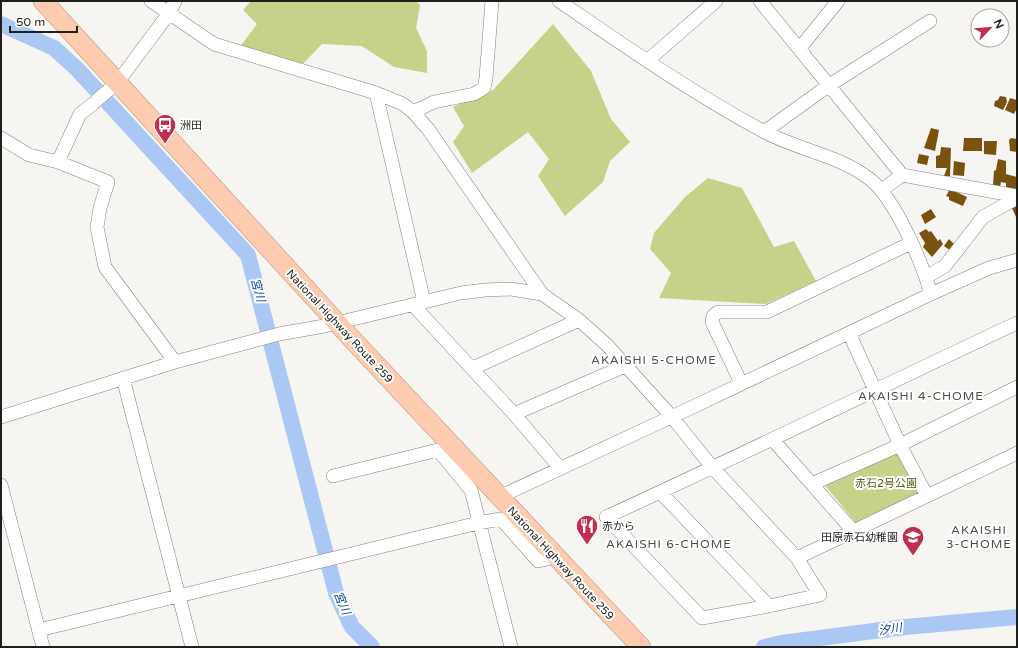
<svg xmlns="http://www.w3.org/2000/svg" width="1018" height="648" font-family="'Varela Round','Noto Sans JP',sans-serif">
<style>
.green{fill:#c6d18a}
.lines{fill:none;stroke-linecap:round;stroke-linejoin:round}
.river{stroke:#abc8f4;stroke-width:16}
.building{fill:#7a5210}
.minor-casing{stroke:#84827f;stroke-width:14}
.highway-casing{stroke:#af8f7c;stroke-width:20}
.minor{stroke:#fff;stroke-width:13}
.highway{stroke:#fdcbaf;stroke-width:19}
.labels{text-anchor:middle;stroke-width:4;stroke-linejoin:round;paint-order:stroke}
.poi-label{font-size:11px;fill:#1f1f1d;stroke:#fff;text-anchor:start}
.street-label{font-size:11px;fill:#1f1f1d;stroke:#fff}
.park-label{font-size:11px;fill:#545c1a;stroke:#fff}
.water-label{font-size:12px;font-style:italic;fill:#084597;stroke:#fff}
.neighbourhood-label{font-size:12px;letter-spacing:1px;fill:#4e4c4a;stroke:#fff}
</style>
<rect width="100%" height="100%" fill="#f7f5f2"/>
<path class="green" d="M 251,1 L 416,1 L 420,5 L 416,28 L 427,51 L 427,73 L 394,67 L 362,46 L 322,44 L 302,65 L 240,47 L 257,24 L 243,10 Z
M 553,24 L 591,71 L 611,119 L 630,142 L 610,161 L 603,182 L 565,216 L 538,176 L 549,159 L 528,132 L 472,173 L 453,142 L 464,126 L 453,107 L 493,90 Z
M 708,178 L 742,188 L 774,247 L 794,241 L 816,281 L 766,304 L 659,298 L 671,273 L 650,249 L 654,233 L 685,197 Z
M 898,449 L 920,495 L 856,523 L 823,483 Z"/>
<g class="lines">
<path class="river" d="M 1,24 L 54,48 L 77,69 L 248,255 L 336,593 L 352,627 L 372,647
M 764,647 L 781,643 L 905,627 L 1017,617"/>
</g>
<path class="building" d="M 1000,96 L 1006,97 L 1007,102 L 1003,110 L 994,106 L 995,101 L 998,100 Z
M 1010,98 L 1017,100 L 1017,108 L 1014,114 L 1005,110 Z
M 931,128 L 939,130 L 935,151 L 924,148 Z
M 964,138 L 982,138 L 982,151 L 963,151 Z
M 1011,138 L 1017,139 L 1017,152 L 1010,151 L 1009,140 Z
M 984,141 L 997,141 L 996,155 L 984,154 Z
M 941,147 L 951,148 L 950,176 L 944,176 L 947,168 L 936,168 L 936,156 L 940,155 Z
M 919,154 L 929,156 L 927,165 L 917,163 Z
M 998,159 L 1006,161 L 1006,174 L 1017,177 L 1017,190 L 1006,188 L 1006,183 L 1001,182 L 1000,187 L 993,186 L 994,171 L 996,170 Z
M 954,161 L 965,163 L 964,176 L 953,175 Z
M 950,189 L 967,197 L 963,206 L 949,200 L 949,197 L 946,196 Z
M 1017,203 L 1017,217 L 1016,217 L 1011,206 Z
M 931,209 L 936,217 L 925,224 L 921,215 Z
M 926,229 L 929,232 L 931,231 L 938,241 L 940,239 L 943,244 L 932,257 L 923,247 L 925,243 L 919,233 Z
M 949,239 L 955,245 L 951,251 L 944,246 Z"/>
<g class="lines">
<g class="minor-casing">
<path id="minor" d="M 151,1 L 214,44 L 376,93 L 403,104 L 413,112 L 428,129 L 542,294
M 559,1 C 625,46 692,93 763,131 C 797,150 840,155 871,180 C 896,201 922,262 931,294
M 760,1 L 902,175 L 1017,196
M 800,48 L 838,1
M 647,61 L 716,1
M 376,93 L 424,302
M 97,100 L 117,83 L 170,12 L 175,1
M 413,112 L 434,102 L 474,94 L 484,88 L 486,78 L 492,1
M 764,132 L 828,86 L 930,21
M 1,138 L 29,155 L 58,162 L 108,182 L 100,208 L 97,227 L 105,267 L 175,362
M 58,162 L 80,114 L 93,104
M 882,190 L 902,175
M 926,277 L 945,266 L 983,217 L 1017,198
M 413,305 L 514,414 L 560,468
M 849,333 L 900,445 L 927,496
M 473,368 L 579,320
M 123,378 L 192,647
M 741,383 L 712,322 L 713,316 L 718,312 L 767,312 L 911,243
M 514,414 L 625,366
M 1,417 L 175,362 L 279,334 L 324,326 L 461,293 L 485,290 L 511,289 L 542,294 L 579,320 L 607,345 L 672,417 L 712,467 L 797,558 L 820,595 L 769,606 L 702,618 L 606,517 C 744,454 880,387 1017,323
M 773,440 L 854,532
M 333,476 L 438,450 L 471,490 L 511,647
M 812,484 L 900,445 L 1017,387
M 1,485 L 43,647
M 660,492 L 769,606
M 499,497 L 682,412 L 931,294 L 989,268 L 1017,260
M 797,558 L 1017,453
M 39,630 L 478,523 L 501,519 L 538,561 L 556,557"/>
</g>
<g class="highway-casing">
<path id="highway" d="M 43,1 L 351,338 L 641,647"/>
</g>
<use href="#minor" class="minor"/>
<use href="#highway" class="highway"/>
</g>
<defs>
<g id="bus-pin" transform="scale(1.15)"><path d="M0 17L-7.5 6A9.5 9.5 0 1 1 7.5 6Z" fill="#c0304e" stroke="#fff"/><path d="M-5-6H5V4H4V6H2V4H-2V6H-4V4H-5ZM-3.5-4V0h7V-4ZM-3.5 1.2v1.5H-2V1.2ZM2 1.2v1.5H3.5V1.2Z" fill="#fff"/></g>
<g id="restaurant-pin" transform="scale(1.15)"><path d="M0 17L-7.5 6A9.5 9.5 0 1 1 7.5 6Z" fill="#c0304e" stroke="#fff"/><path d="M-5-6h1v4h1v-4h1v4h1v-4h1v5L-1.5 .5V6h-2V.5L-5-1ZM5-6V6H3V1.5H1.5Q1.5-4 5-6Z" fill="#fff"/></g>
<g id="school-pin" transform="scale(1.15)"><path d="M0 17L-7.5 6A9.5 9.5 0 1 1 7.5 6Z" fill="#c0304e" stroke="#fff"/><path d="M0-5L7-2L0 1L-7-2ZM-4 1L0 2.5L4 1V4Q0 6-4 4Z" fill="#fff"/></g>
</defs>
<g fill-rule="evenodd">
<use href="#bus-pin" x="165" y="125"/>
<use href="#restaurant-pin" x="587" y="526"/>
<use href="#school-pin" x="913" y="537"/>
</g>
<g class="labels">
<g class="poi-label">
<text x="180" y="129">洲田</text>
<text x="602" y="530">赤から</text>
<text x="898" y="541" text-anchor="end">田原赤石幼稚園</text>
</g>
<g class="street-label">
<text transform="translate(340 326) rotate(47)" y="4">National Highway Route 259</text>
<text transform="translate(561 563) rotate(47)" y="4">National Highway Route 259</text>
</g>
<g class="park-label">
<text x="886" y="487">赤石2号公園</text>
</g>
<g class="water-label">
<text transform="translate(258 290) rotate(75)" y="4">宮川</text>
<text transform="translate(342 603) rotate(67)" y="4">宮川</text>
<text transform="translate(890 629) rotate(-8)" y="4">汐川</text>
</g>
<g class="neighbourhood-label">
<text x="654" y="364">AKAISHI 5-CHOME</text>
<text x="921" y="400">AKAISHI 4-CHOME</text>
<text x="979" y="534">AKAISHI<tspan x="979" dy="14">3-CHOME</tspan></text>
<text x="669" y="548">AKAISHI 6-CHOME</text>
</g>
</g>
<rect width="1018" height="648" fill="none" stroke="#1f1f1d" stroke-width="4"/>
<g transform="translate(990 28) rotate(64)"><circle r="19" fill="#ffffff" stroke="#a5a5a5"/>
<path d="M0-3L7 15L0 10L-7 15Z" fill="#c0304e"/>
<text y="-6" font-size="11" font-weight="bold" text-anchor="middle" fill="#1f1f1d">N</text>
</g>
<path d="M10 26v6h67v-6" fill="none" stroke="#1f1f1d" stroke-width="2"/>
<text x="16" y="26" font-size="12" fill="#1f1f1d" stroke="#ffffff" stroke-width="3" paint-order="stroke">50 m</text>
</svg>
